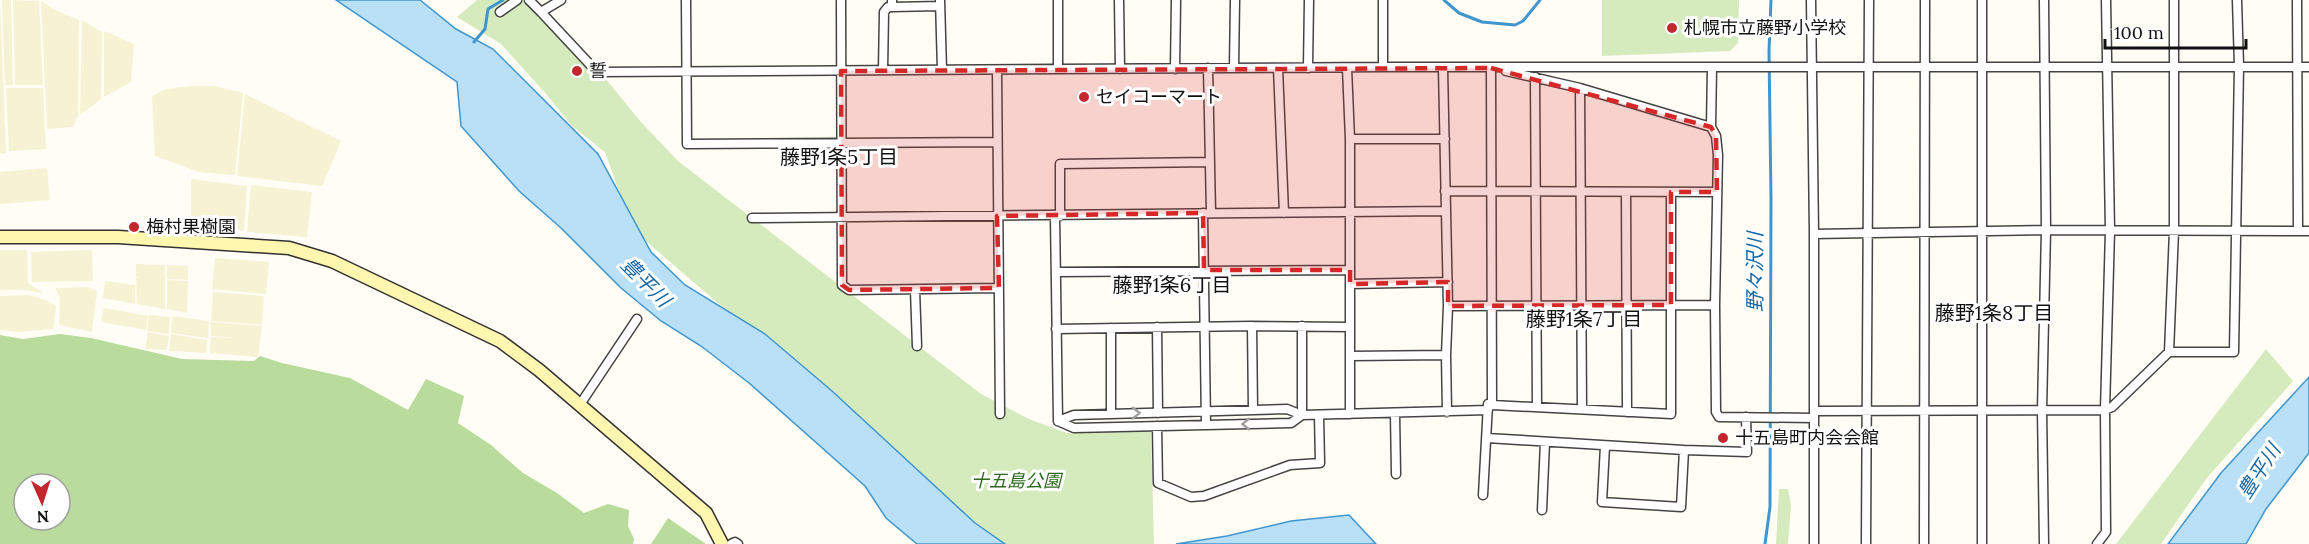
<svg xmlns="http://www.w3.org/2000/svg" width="2309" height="544" font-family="Lora,'Noto Sans JP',serif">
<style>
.farmland{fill:#f6f3d4}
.green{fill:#d5ebbd}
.forest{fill:#b9dc9c;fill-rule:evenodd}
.water{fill:#b9e0f7;stroke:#3f96cf;stroke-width:1.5}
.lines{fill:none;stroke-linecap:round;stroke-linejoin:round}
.stream{stroke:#3f96cf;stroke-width:3}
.street-casing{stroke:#444;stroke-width:11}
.secondary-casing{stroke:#333;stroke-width:15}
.street{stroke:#fff;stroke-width:8}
.secondary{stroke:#fff6b0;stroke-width:12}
.oneway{stroke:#a0a0a0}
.marked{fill:#d62828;fill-opacity:0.2;stroke:#d62828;stroke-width:4.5;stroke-dasharray:12 8;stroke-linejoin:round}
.poi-dot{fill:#c4262e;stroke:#fff;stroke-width:2}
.labels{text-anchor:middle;stroke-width:6;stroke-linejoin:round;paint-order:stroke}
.poi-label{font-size:18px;fill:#111;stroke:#fff;text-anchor:start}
.park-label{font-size:18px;font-style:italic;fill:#2f6b1f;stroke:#fff}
.neighbourhood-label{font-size:20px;fill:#111;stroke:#fff}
.water-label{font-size:20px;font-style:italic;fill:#1768a6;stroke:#fff}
</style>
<rect width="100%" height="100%" fill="#fffdf5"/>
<path class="farmland" d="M 0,0 L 6,153 L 0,154 Z
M 2,0 L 11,0 L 13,85 L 5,85 Z
M 13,0 L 39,1 L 43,85 L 15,85 Z
M 41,1 L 53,9 L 79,20 L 78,116 L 73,127 L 47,129 Z
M 82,20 L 102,32 L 101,99 L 80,115 Z
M 104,31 L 134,44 L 131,82 L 104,97 Z
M 192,86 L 214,86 L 243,93 L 235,175 L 199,172 L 155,156 L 152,96 L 166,89 Z
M 6,88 L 43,88 L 46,149 L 9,151 Z
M 245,94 L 341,141 L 322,186 L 237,176 Z
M 47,168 L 50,200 L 0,204 L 0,172 Z
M 191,179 L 247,186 L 244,231 L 191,228 Z
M 251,185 L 312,192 L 307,237 L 247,232 Z
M 0,250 L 27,250 L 28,283 L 43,293 L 25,290 L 0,290 Z
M 92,250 L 93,281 L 32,282 L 31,252 Z
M 215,258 L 269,262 L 266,294 L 212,289 Z
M 136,264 L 165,265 L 165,309 L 137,304 L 136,278 L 139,278 L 136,277 Z
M 167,265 L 188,266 L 188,280 L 167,279 Z
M 167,280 L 188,281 L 187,313 L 167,309 Z
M 105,281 L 135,285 L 135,304 L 103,298 Z
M 88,287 L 97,291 L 92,332 L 59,325 L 60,297 L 55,288 Z
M 213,292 L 264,296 L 262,325 L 211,321 Z
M 29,295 L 48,301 L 56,306 L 53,329 L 18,332 L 0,330 L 0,296 Z
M 104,308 L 148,316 L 146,330 L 101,322 Z
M 149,315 L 170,317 L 169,334 L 147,331 Z
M 172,316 L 209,321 L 208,338 L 171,333 Z
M 211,322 L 262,326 L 258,357 L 210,353 L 211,337 L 238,338 L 211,336 Z
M 148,332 L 169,336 L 167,350 L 145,349 Z
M 171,334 L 207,340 L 206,353 L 169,351 Z"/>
<path class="green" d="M 477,0 L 523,0 L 588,68 L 605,78 L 640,121 L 678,161 L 981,394 L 1031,420 L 1067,433 L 1151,431 L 1154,544 L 992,544 L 783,359 L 633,230 L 605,152 L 571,125 L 548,96 L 501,44 L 457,17 Z
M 1602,0 L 1739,0 L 1738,43 L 1730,51 L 1602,56 Z
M 2266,349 L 2293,381 L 2206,479 L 2161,544 L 2116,544 Z
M 1779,489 L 1788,489 L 1791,505 L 1788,544 L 1776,544 Z"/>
<path class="forest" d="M 60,334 L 91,338 L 182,359 L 254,361 L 260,356 L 282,363 L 350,378 L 408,410 L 426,379 L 464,396 L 458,423 L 491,445 L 523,473 L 557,493 L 584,513 L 608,504 L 629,510 L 628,526 L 634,539 L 633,544 L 0,544 L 0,335 L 23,339 ZM 24,484 L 60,484 L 60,520 L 24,520 Z
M 668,518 L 706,544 L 651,544 Z"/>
<path class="water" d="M 336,0 L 420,0 L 456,29 L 493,49 L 598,154 L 651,252 L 685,285 L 765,334 L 832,391 L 975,523 L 1005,544 L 917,544 L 886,518 L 865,486 L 749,383 L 701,346 L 661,321 L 621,288 L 561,228 L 519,191 L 461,126 L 457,82 Z
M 2309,377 L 2309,453 L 2266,509 L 2246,544 L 2168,544 L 2221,473 Z
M 1349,515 L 1376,544 L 1176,544 L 1227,536 L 1291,521 Z"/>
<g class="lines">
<path class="stream" d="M 1444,0 L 1459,13 L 1482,22 L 1515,25 L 1523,21 L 1540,0
M 474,42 L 485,29 L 488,9 L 503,0
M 1765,544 L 1770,507 L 1771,199 L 1769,51 L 1771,0"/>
<g class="street-casing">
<path id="street" d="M 529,0 L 541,12
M 561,0 L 541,12 L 597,72 L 1383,67 L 2309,67
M 686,0 L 687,144 L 997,142
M 841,0 L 842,285 L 849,290 L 999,288
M 940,0 L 942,70
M 1058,0 L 1058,69
M 1119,0 L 1120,69
M 1811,0 L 1814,234 L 1814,544
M 1982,0 L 1982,544
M 2044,0 L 2046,230 L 2042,410 L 2044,544
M 2297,0 L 2298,231
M 892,7 L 940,6
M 500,12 L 517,0
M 1383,67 L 1383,0
M 1712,67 L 1711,127 L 1716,136 L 1718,155 L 1715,305 L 1716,412 L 1719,417 L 1814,418
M 1208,68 L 1211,213
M 1234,68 L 1235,0
M 1278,68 L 1284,213
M 1308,68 L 1309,0
M 1347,68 L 1350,139 L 1350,414
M 1443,68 L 1448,306 L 1446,355 L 1447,412
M 1175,69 L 1176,0
M 883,70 L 884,12 L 888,7 L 892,7 L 892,0
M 997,70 L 1000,414
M 1506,71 L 1580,88 L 1711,127
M 1535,77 L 1537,407
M 1580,88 L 1582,409
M 1350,139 L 1445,139
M 1445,191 L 1717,192
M 1626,193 L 1627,412
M 1203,213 L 1206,424
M 1055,216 L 1058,421
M 1060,216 L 1060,164 L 1210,162
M 752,218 L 1445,211
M 1814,234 L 2046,230 L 2309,231
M 1056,272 L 1350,270
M 1350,284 L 1448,282
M 915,290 L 917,346
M 1448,306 L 1715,305
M 1252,326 L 1253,410
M 1302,326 L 1302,415
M 1157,327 L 1158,413
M 1111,328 L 1111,414
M 1056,329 L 1252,326 L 1350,327
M 2169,352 L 2174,231 L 2174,0
M 1350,356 L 1446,355
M 1492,405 L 1671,414 L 1671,192
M 579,406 L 637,319
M 1814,411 L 2105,410 L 2112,407 L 2169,352 L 2234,352 L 2239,66 L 2237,0
M 1395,414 L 1396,474
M 1058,421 L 1074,415 L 1287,409 L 1302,415 L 1488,410
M 1058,421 L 1074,428 L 1291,423 L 1302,415
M 1157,426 L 1158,483 L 1191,497 L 1204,496 L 1290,465 L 1320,463 L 1319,415
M 1487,438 L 1684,450 L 1747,452 L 1746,417
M 1605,446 L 1602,502 L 1681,507 L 1684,450
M 1483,495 L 1488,404 L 1492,405 L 1491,68
M 1542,510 L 1545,442
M 731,544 L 735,542 L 738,544
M 1866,544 L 1869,0
M 1924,544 L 1925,0
M 2097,544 L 2106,532 L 2105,410 L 2110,231 L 2106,0"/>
</g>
<g class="secondary-casing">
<path id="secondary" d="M 0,237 L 118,237 L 289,248 L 332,261 L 500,341 L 539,370 L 706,513 L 722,544"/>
</g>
<use href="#street" class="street"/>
<use href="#secondary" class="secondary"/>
</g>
<defs><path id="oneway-chevron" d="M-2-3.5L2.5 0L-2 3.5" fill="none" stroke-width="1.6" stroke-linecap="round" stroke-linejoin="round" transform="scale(1.5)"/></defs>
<g class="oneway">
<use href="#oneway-chevron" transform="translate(1136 413) rotate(-1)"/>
<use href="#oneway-chevron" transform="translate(1246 424) rotate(179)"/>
</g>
<path class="marked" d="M 1491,68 L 1711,127 L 1716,136 L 1717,192 L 1671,192 L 1671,305 L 1448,306 L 1448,282 L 1350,284 L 1350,270 L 1204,270 L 1203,213 L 997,216 L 999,288 L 849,290 L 842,285 L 841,71 Z"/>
<g class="poi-dot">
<circle cx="1672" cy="28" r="6"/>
<circle cx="577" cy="71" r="6"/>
<circle cx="1084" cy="97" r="6"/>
<circle cx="134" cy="227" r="6"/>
<circle cx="1723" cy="438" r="6"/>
</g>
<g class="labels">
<g class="poi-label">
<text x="1684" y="34">札幌市立藤野小学校</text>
<text x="589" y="77">誓</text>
<text x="1096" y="103">セイコーマート</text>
<text x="146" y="233">梅村果樹園</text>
<text x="1735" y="444">十五島町内会会館</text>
</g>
<g class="park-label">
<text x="1016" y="487">十五島公園</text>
</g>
<g class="neighbourhood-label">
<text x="839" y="164">藤野1条5丁目</text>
<text x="1172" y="292">藤野1条6丁目</text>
<text x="1994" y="320">藤野1条8丁目</text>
<text x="1584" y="326">藤野1条7丁目</text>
</g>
<g class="water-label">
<text transform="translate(1755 272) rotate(-90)" y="7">野々沢川</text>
<text transform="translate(646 282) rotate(45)" y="7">豊平川</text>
<text transform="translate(2259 471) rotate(-57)" y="7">豊平川</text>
</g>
</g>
<g transform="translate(42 502) rotate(177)"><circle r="28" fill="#ffffff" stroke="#a0a0a0" stroke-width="1.5"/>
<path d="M0-4.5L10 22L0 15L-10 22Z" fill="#c4262e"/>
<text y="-9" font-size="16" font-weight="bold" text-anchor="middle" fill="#111111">N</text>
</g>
<path d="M2105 39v9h141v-9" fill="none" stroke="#111111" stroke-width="3"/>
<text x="2114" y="39" font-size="18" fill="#111111" stroke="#ffffff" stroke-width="4.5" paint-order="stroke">100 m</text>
</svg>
